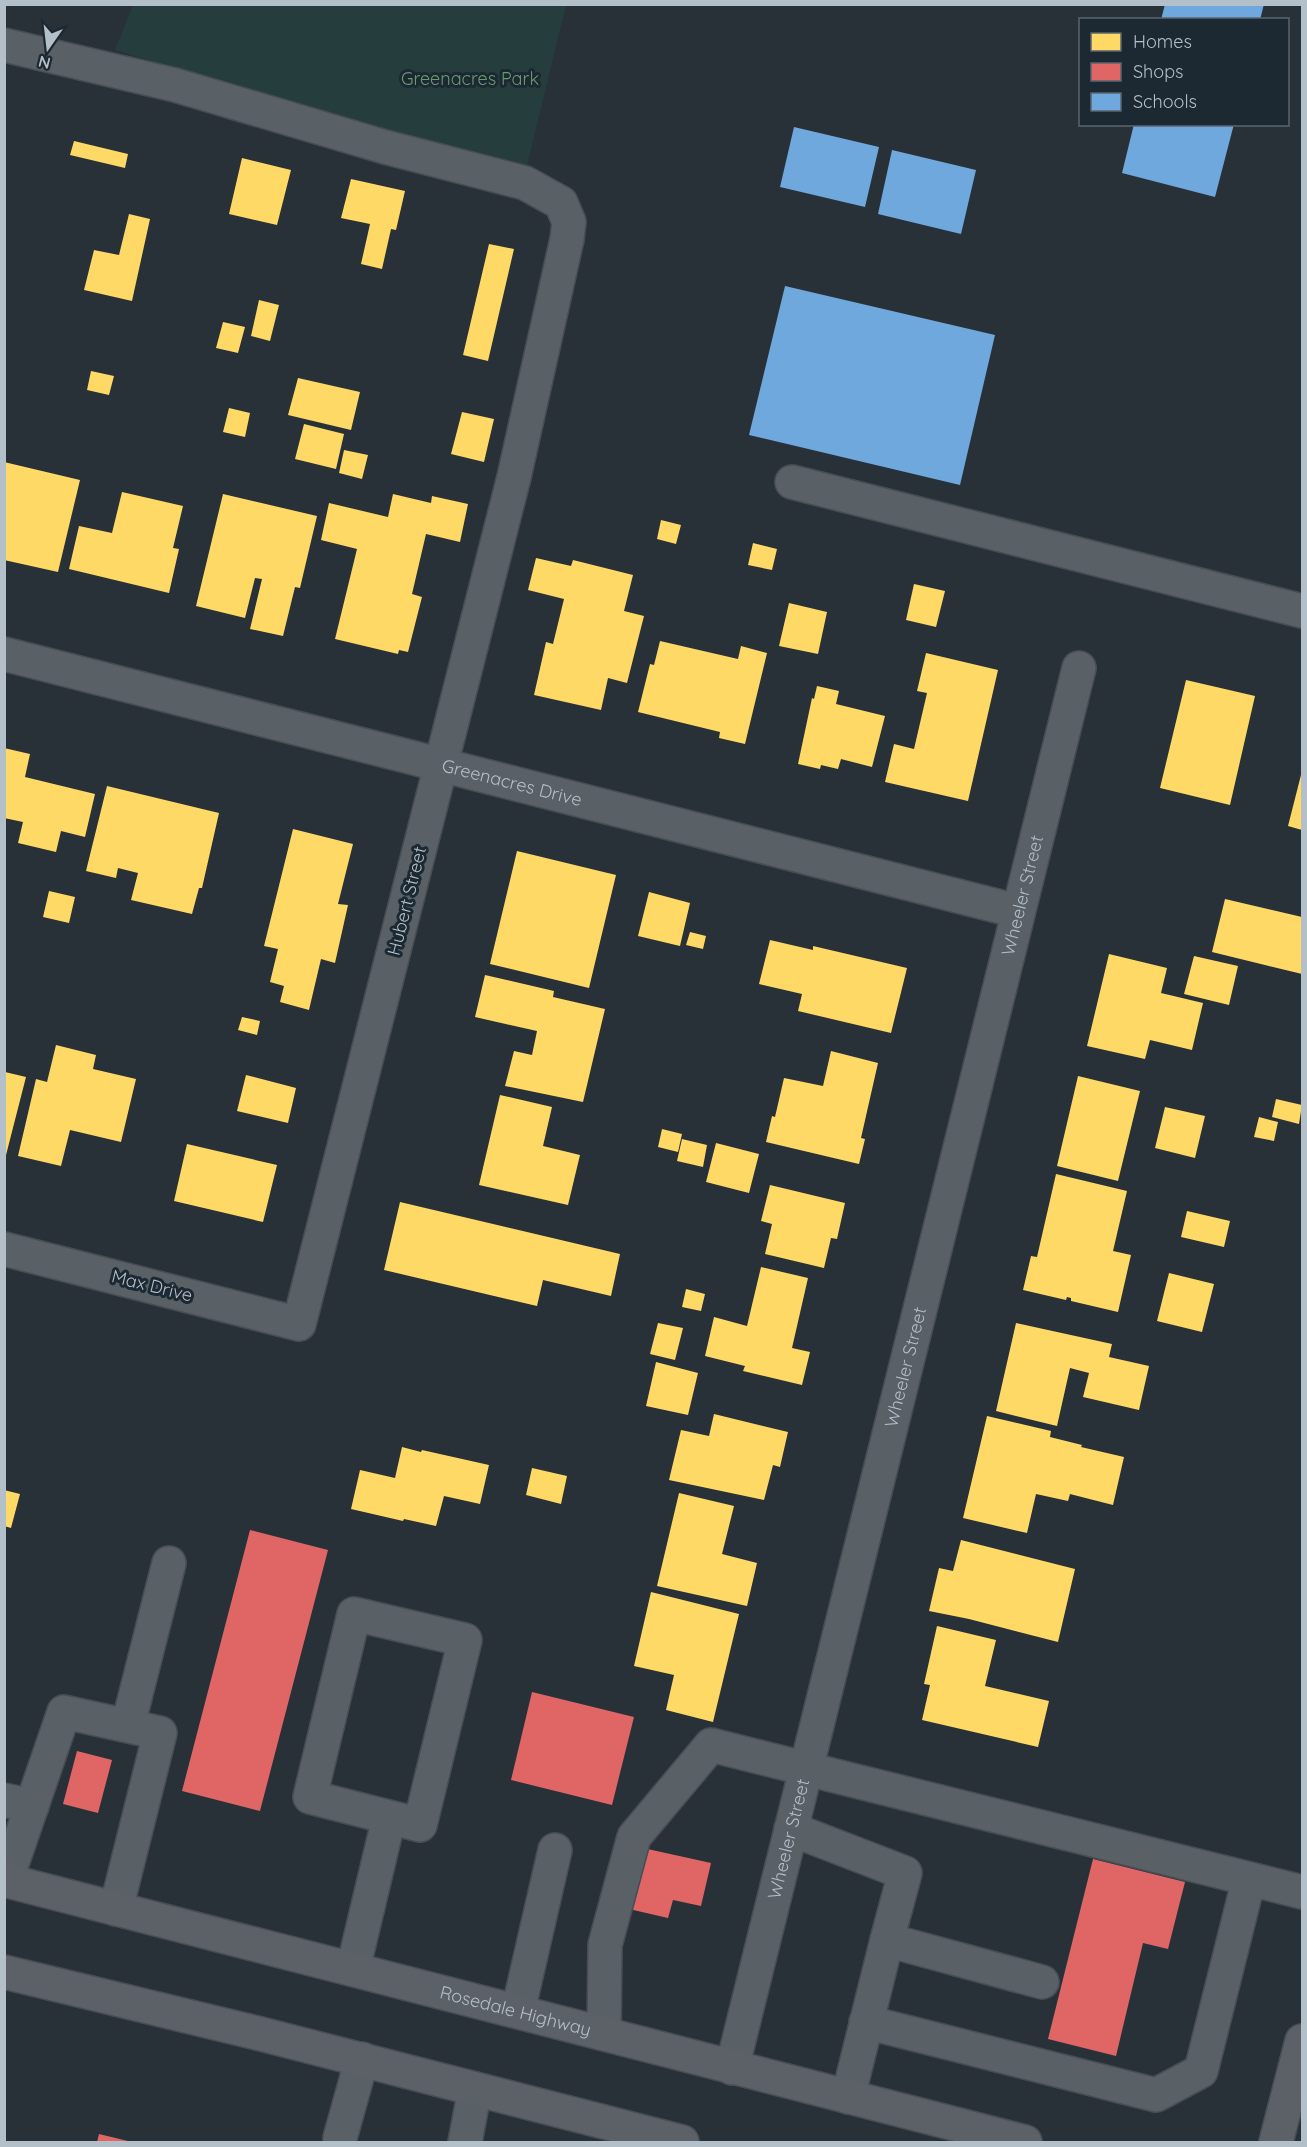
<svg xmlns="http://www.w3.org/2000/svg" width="1307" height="2147" font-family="Quicksand,sans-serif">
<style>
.green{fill:#263d3e}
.homes{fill:#ffd966}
.shops{fill:#e06666}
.schools{fill:#6fa8dc}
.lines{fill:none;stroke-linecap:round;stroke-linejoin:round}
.minor-casing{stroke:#474d53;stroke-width:36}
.major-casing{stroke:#474e55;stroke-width:36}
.minor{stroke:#596066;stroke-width:33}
.major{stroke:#5c6167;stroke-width:33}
.labels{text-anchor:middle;stroke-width:6;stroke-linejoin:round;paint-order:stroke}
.park-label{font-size:18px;fill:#699b6e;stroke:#1c2933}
.street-label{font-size:18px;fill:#b3bfc9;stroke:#1c2933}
</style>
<rect width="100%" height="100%" fill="#293138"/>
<path class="green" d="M 133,5 L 566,5 L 525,174 L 115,50 Z"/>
<path class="homes" d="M 74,141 L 128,154 L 125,168 L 70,155 Z
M 242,158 L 291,170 L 277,225 L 229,214 Z
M 351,179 L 405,191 L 396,230 L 391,229 L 382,269 L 361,264 L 370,224 L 341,218 Z
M 129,214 L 150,219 L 132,301 L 84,290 L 94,250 L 119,255 Z
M 489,244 L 514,249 L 488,361 L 463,355 Z
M 259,300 L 279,305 L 270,341 L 251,336 Z
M 223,322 L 245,327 L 238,353 L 216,348 Z
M 91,371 L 114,376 L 109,395 L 87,390 Z
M 298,378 L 360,392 L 351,430 L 288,415 Z
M 229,408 L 250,413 L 245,437 L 223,432 Z
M 462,412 L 494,419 L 484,462 L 451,454 Z
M 304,424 L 344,434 L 336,469 L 295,459 Z
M 344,450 L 368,455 L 362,479 L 339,473 Z
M 4,462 L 80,480 L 58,572 L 4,560 Z
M 122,492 L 183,506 L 173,548 L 179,549 L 169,593 L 69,569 L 79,526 L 112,533 Z
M 223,494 L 317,516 L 300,588 L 295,587 L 283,636 L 250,629 L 262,579 L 255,578 L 245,618 L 196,606 Z
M 393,494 L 431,503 L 432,496 L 468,504 L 460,542 L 426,534 L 412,594 L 422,597 L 408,652 L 399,650 L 398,654 L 335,639 L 357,549 L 321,540 L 329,503 L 388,517 Z
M 661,520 L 681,525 L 676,544 L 657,539 Z
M 753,543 L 777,549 L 772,570 L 748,565 Z
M 536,558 L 571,566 L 573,560 L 633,575 L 624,611 L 644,616 L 627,683 L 608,678 L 601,710 L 534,695 L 546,642 L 553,644 L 564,599 L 528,590 Z
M 914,584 L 945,591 L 936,627 L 906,620 Z
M 789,603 L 827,612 L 818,654 L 779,646 Z
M 660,641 L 738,659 L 741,646 L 767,653 L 745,744 L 719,738 L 720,732 L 638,712 L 650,664 L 654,665 Z
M 926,653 L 998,670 L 968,801 L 885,782 L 894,744 L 914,749 L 927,693 L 917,691 Z
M 1186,680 L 1255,696 L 1230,805 L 1160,788 Z
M 817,686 L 839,691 L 836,704 L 885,716 L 872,767 L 841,759 L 838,769 L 821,765 L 820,769 L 798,764 L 812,698 L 814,699 Z
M 4,748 L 30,754 L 25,777 L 95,794 L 85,837 L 61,831 L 56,852 L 18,843 L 23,822 L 4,818 Z
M 1302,771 L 1302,830 L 1288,826 Z
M 107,786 L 219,813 L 202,888 L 199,888 L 192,914 L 131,900 L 138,873 L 118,868 L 116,878 L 86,871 Z
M 293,829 L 353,844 L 338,904 L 348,905 L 335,963 L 321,959 L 309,1010 L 280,1002 L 284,986 L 270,982 L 278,949 L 264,946 Z
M 517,851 L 616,875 L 589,988 L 490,964 Z
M 49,891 L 75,897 L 69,923 L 43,917 Z
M 649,892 L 690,903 L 680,946 L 638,936 Z
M 1225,899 L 1302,917 L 1302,974 L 1212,952 Z
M 690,932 L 706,936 L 703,949 L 686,945 Z
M 770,940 L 813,950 L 813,946 L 907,968 L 891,1033 L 798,1011 L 802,994 L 759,984 Z
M 1109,954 L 1167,968 L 1161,993 L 1203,1003 L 1192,1050 L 1150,1040 L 1145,1059 L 1087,1046 Z
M 1194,956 L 1238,966 L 1229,1005 L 1184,994 Z
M 485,975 L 554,991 L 553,997 L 605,1009 L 583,1102 L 505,1086 L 514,1051 L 532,1055 L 537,1031 L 475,1017 Z
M 242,1017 L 260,1021 L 257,1035 L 238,1030 Z
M 56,1045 L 96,1055 L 93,1069 L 136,1079 L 121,1142 L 70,1130 L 61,1166 L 18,1156 L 36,1079 L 47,1082 Z
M 831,1051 L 878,1063 L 861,1138 L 865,1139 L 859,1164 L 766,1142 L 772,1116 L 775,1117 L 784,1078 L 823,1086 Z
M 5,1072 L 26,1077 L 5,1159 Z
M 246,1075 L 296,1088 L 288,1123 L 237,1111 Z
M 1078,1076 L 1140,1091 L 1118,1181 L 1057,1166 Z
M 500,1095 L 552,1107 L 543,1146 L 580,1155 L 568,1205 L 479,1185 Z
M 1276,1099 L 1302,1105 L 1299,1124 L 1272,1117 Z
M 1165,1107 L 1205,1116 L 1195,1158 L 1155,1148 Z
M 1259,1117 L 1278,1122 L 1274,1141 L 1254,1137 Z
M 662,1129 L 682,1134 L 678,1152 L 658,1147 Z
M 682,1139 L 707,1145 L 703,1167 L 677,1161 Z
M 716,1143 L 759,1154 L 749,1193 L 706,1182 Z
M 187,1144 L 277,1165 L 263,1222 L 174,1201 Z
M 1056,1174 L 1127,1191 L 1113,1251 L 1131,1255 L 1118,1312 L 1071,1301 L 1071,1298 L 1067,1297 L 1066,1300 L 1023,1290 L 1031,1256 L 1037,1257 Z
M 770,1185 L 845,1203 L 837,1239 L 831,1238 L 824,1268 L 765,1254 L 772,1224 L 761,1221 Z
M 400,1202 L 620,1254 L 611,1296 L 543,1280 L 537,1306 L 384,1270 Z
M 1187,1211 L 1230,1221 L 1224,1247 L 1181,1237 Z
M 761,1267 L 808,1278 L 792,1348 L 810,1352 L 802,1385 L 743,1371 L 745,1366 L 705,1356 L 714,1317 L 747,1326 Z
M 1169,1273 L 1214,1284 L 1202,1332 L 1157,1321 Z
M 686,1289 L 705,1294 L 701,1311 L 682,1307 Z
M 658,1323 L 683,1328 L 675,1360 L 650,1354 Z
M 1016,1323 L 1112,1344 L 1109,1357 L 1149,1366 L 1139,1410 L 1083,1397 L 1089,1373 L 1070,1368 L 1057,1426 L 996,1411 Z
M 656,1362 L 698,1373 L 688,1415 L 646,1406 Z
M 714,1414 L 788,1432 L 780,1467 L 773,1465 L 764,1500 L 669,1480 L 681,1430 L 709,1436 Z
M 987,1416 L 1051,1431 L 1050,1437 L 1082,1445 L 1081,1447 L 1124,1457 L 1113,1505 L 1070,1494 L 1068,1501 L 1036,1494 L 1027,1533 L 963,1518 Z
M 402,1447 L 421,1452 L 422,1450 L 489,1465 L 480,1504 L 444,1496 L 436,1526 L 404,1519 L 403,1521 L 351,1509 L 360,1470 L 395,1478 Z
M 532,1468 L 567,1476 L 561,1504 L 526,1495 Z
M 4,1490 L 20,1494 L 11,1528 L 4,1526 Z
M 679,1493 L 734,1506 L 722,1554 L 757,1563 L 747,1606 L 657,1586 Z
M 961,1540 L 1075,1569 L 1058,1642 L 969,1619 L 929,1611 L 939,1568 L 953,1571 Z
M 651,1592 L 739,1614 L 713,1722 L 666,1710 L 674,1675 L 634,1666 Z
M 937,1626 L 996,1640 L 985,1686 L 1049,1701 L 1038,1747 L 922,1720 L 930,1685 L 924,1684 Z"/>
<path class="shops" d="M 250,1530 L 328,1550 L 260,1811 L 182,1791 Z
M 532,1692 L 634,1717 L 612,1805 L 511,1780 Z
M 77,1751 L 112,1760 L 98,1813 L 63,1804 Z
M 643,1848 L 711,1863 L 701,1906 L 673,1900 L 668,1918 L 629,1909 Z
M 1093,1859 L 1185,1882 L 1168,1949 L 1143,1943 L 1116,2056 L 1048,2039 Z
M 99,2134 L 132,2142 L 97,2142 Z"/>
<path class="schools" d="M 1165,4 L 1264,4 L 1260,20 L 1161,20 Z
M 1134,124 L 1234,124 L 1215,197 L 1122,173 Z
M 794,127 L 879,147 L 865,207 L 780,187 Z
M 892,150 L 976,170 L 961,234 L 878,214 Z
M 785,286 L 995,335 L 960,485 L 749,435 Z"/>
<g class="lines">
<g class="minor-casing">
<g id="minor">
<path d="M 4,45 L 175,85 L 385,147 L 525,183 L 561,203 L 569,222 L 567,239 L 514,477 L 299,1324 L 4,1249"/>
<path d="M 792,482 L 1302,611"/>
<path id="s1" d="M 4,654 L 1017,911"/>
<path d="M 354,1614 L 465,1640 L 420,1825 L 310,1797 Z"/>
<path d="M 128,1725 L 169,1563"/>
<path d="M 4,1800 L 32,1806"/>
<path d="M 791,1829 L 905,1873 L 887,1940"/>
<path d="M 6,1881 L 64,1712 L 160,1733 L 116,1909"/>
<path d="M 353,1969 L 389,1818"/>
<path d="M 518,2011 L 555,1850"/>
<path d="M 866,2022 L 1156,2095 L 1201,2071 L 1249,1879"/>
<path d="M 604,2033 L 605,1945 L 634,1837 L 711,1745 L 1302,1892"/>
<path id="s2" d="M 732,2068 L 1079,668"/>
<path d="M 848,2097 L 887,1940 L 1042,1982"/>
<path d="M 340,2138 L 362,2059"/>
<path d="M 465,2142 L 475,2089"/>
</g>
</g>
<g class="major-casing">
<g id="major">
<path id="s3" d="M 4,1880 L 1025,2142"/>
<path d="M 4,1972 L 261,2034 L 682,2142"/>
<path d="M 1276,2142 L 1302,2041"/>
</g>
</g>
<use href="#minor" class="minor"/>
<use href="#major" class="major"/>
</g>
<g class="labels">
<g class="park-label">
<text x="470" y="85">Greenacres Park</text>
</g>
<g class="street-label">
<text dy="6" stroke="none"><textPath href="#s1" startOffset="524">Greenacres Drive</textPath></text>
<text dy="6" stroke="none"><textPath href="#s2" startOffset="1208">Wheeler Street</textPath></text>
<text transform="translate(407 901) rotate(-76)" y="6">Hubert Street</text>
<text transform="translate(152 1286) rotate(14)" y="6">Max Drive</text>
<text dy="6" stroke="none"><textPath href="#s2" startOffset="722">Wheeler Street</textPath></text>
<text dy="6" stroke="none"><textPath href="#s2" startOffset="236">Wheeler Street</textPath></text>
<text dy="6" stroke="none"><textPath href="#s3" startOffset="528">Rosedale Highway</textPath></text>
</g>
</g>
<rect width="1307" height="2147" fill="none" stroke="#b3bfc9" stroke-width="12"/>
<rect x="1079" y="18" width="210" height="108" fill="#1c2933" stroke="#58656f" stroke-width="1.5"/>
<rect x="1091" y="33" width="30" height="18" fill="#ffd966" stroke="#58656f" stroke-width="1.5"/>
<text x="1133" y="48" font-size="18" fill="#b3bfc9">Homes</text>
<rect x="1091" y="63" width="30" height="18" fill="#e06666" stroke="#58656f" stroke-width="1.5"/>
<text x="1133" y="78" font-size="18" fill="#b3bfc9">Shops</text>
<rect x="1091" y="93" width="30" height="18" fill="#6fa8dc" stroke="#58656f" stroke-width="1.5"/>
<text x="1133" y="108" font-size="18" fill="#b3bfc9">Schools</text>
<g transform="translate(48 48) rotate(194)" stroke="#1c2933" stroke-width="4.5" paint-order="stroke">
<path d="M0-4.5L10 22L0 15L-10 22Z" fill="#b3bfc9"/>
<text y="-9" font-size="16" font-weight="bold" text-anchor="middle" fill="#b3bfc9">N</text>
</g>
</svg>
